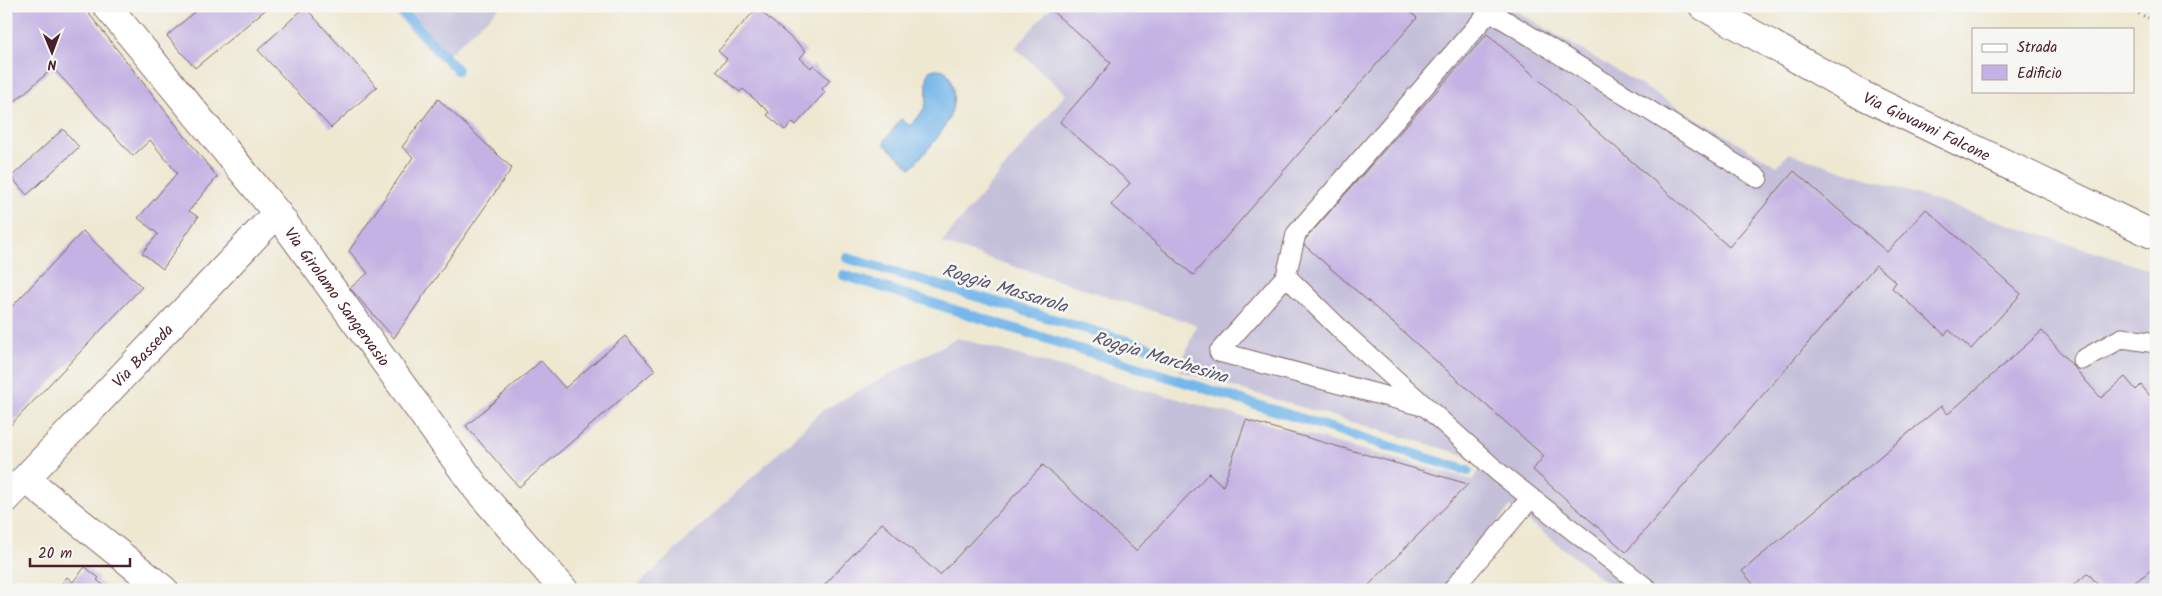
<svg xmlns="http://www.w3.org/2000/svg" width="2162" height="596" font-family="Kalam,sans-serif">
<style>
.industrial{fill:#c5c0da}
.water{fill:#76b7eb;stroke:#606b8b}
.lines{fill:none;stroke-linecap:round;stroke-linejoin:round}
.stream{stroke:#76b7eb;stroke-width:10}
.building{fill:#c3b2e3}
.lane-casing{stroke:#836565;stroke-width:21}
.street-casing{stroke:#836565;stroke-width:30}
.path{stroke:#836565;stroke-width:3;stroke-dasharray:1 4;stroke-linecap:butt}
.lane{stroke:#fff;stroke-width:19}
.street{stroke:#fff;stroke-width:28}
.labels{text-anchor:middle;stroke-width:5;stroke-linejoin:round;paint-order:stroke}
.street-label{font-size:16px;fill:#4a1f2b;stroke:#f6f6f2}
.water-label{font-size:18px;font-style:italic;fill:#59546e;stroke:#f6f6f2}
</style>
<rect width="100%" height="100%" fill="#f6f6f2"/>
<filter id="ink" filterUnits="userSpaceOnUse"><feTurbulence type="fractalNoise" baseFrequency=".02" numOctaves="2"/><feDisplacementMap in="SourceGraphic" scale="10" xChannelSelector="R" yChannelSelector="G"/><feConvolveMatrix kernelMatrix="1 2 1 2 8 2 1 2 1" color-interpolation-filters="sRGB"/></filter>
<filter id="wash" filterUnits="userSpaceOnUse"><feTurbulence type="fractalNoise" baseFrequency=".0096" numOctaves="4" result="noise"/><feDisplacementMap in="SourceGraphic" scale="20" xChannelSelector="R" yChannelSelector="G"/><feGaussianBlur stdDeviation="1.12" result="paint"/><feColorMatrix in="noise" values="0 0 0 0 0 0 0 0 0 0 0 0 0 0 0 0 0 1.4 0 .05"/><feComposite in="paint" operator="in"/></filter>
<g filter="url(#wash)">
<rect width="100%" height="100%" fill="#eee8d1"/>
<path class="industrial" d="M 388,6 L 501,6 L 440,62 Z
M 1052,6 L 1508,6 L 1777,166 L 1789,153 L 2156,272 L 2156,590 L 1616,590 L 1510,507 L 1441,590 L 633,590 L 823,410 L 957,338 L 1472,480 L 1481,468 L 1461,454 L 1179,371 L 1196,325 L 941,243 L 1066,94 L 1015,48 Z"/>
<path class="water" d="M 935,69 C 945,69 948,71 951,81 C 963,116 932,144 911,168 L 885,145 L 885,140 L 901,119 L 910,126 C 915,120 924,112 926,103 C 928,92 925,82 929,71 Z"/>
<g class="lines">
<path class="stream" d="M 397,6 L 457,70
M 847,258 L 1154,349
M 843,275 L 1468,471"/>
</g>
<g id="blocks">
<path class="building" d="M 19,6 L 83,6 L 217,177 L 189,211 L 198,217 L 163,269 L 142,253 L 158,234 L 138,218 L 177,173 L 150,140 L 133,156 L 53,68 L 6,109 L 6,16 Z
M 201,6 L 270,6 L 195,68 L 167,36 Z
M 1052,6 L 1404,6 L 1417,18 L 1193,275 L 1111,205 L 1130,183 L 1060,122 L 1111,63 L 1050,9 Z
M 305,7 L 377,87 L 331,128 L 258,50 Z
M 757,8 L 806,51 L 800,58 L 811,68 L 813,65 L 830,80 L 822,89 L 825,92 L 796,125 L 793,122 L 785,130 L 767,115 L 769,112 L 743,89 L 740,92 L 716,71 L 727,59 L 718,51 Z
M 1487,34 L 1729,247 L 1794,171 L 1887,252 L 1926,209 L 2021,294 L 1971,349 L 1949,330 L 1945,335 L 1892,288 L 1896,282 L 1876,265 L 1626,552 L 1533,470 L 1544,456 L 1302,243 Z
M 438,99 L 512,168 L 394,338 L 350,288 L 368,273 L 349,251 L 413,157 L 402,147 Z
M 63,129 L 79,147 L 27,195 L 11,177 Z
M 83,231 L 142,287 L 6,430 L 6,313 Z
M 2042,331 L 2101,398 L 2125,377 L 2136,390 L 2141,385 L 2151,397 L 2156,393 L 2156,566 L 2125,590 L 2102,590 L 2088,573 L 2068,590 L 1758,590 L 1742,571 L 1941,406 L 1948,414 Z
M 625,336 L 655,370 L 519,487 L 466,426 L 541,361 L 565,388 Z
M 1246,420 L 1468,484 L 1364,590 L 820,590 L 882,523 L 940,575 L 1043,465 L 1136,551 L 1209,473 L 1223,486 Z
M 85,567 L 99,578 L 97,580 L 109,590 L 51,590 L 54,586 L 57,589 L 67,577 L 73,582 Z"/>
</g>
</g>
<g filter="url(#ink)">
<use href="#blocks" fill-opacity="0" stroke="#836565" stroke-width="1"/>
<g class="lines">
<g class="lane-casing">
<path id="lane" d="M 1286,276 L 1296,234 L 1490,11 L 1758,178
M 2082,360 L 2122,338 L 2156,343
M 1426,407 L 1219,352 L 1286,276 L 1344,333 L 1498,472 L 1649,590
M 1452,590 L 1531,498"/>
</g>
<g class="street-casing">
<g id="street">
<path id="s1" d="M 107,6 L 277,213 L 477,489 L 564,590"/>
<path id="s2" d="M 1703,6 L 1856,92 L 2156,236"/>
<path d="M 26,479 L 164,590"/>
<path id="s3" d="M 6,499 L 277,213"/>
</g>
</g>
<path class="path" d="M 2120,6 L 2156,21"/>
<use href="#lane" class="lane"/>
<use href="#street" class="street"/>
</g>
</g>
<g class="labels">
<g class="street-label">
<text dy="6" stroke="none"><textPath href="#s2" startOffset="254">Via Giovanni Falcone</textPath></text>
<text dy="6" stroke="none"><textPath href="#s1" startOffset="371">Via Girolamo Sangervasio</textPath></text>
<text dy="6" stroke="none"><textPath href="#s3" startOffset="198">Via Basseda</textPath></text>
</g>
<g class="water-label">
<text transform="translate(1005 288) rotate(17)" y="6">Roggia Massarola</text>
<text transform="translate(1160 357) rotate(17)" y="6">Roggia Marchesina</text>
</g>
</g>
<rect width="2162" height="596" fill="none" stroke="#f6f6f2" stroke-width="25"/>
<rect x="1972" y="28" width="162" height="65" fill="#f6f6f2" stroke="#b1a0a2"/>
<rect x="1982" y="44" width="25" height="8" fill="#ffffff" stroke="#b1a0a2"/>
<text x="2017" y="52" font-size="15" fill="#4a1f2b">Strada</text>
<rect x="1982" y="65" width="25" height="15" fill="#c3b2e3" stroke="#b1a0a2"/>
<text x="2017" y="78" font-size="15" fill="#4a1f2b">Edificio</text>
<g transform="translate(52 52) rotate(179)" stroke="#f6f6f2" stroke-width="4" paint-order="stroke">
<path d="M0-4L9 19L0 12L-9 19Z" fill="#4a1f2b"/>
<text y="-8" font-size="14" font-weight="bold" text-anchor="middle" fill="#4a1f2b">N</text>
</g>
<path d="M30 558v8h100v-8" fill="none" stroke="#4a1f2b" stroke-width="2.5"/>
<text x="38" y="558" font-size="15" fill="#4a1f2b" stroke="#f6f6f2" stroke-width="4" paint-order="stroke">20 m</text>
</svg>
